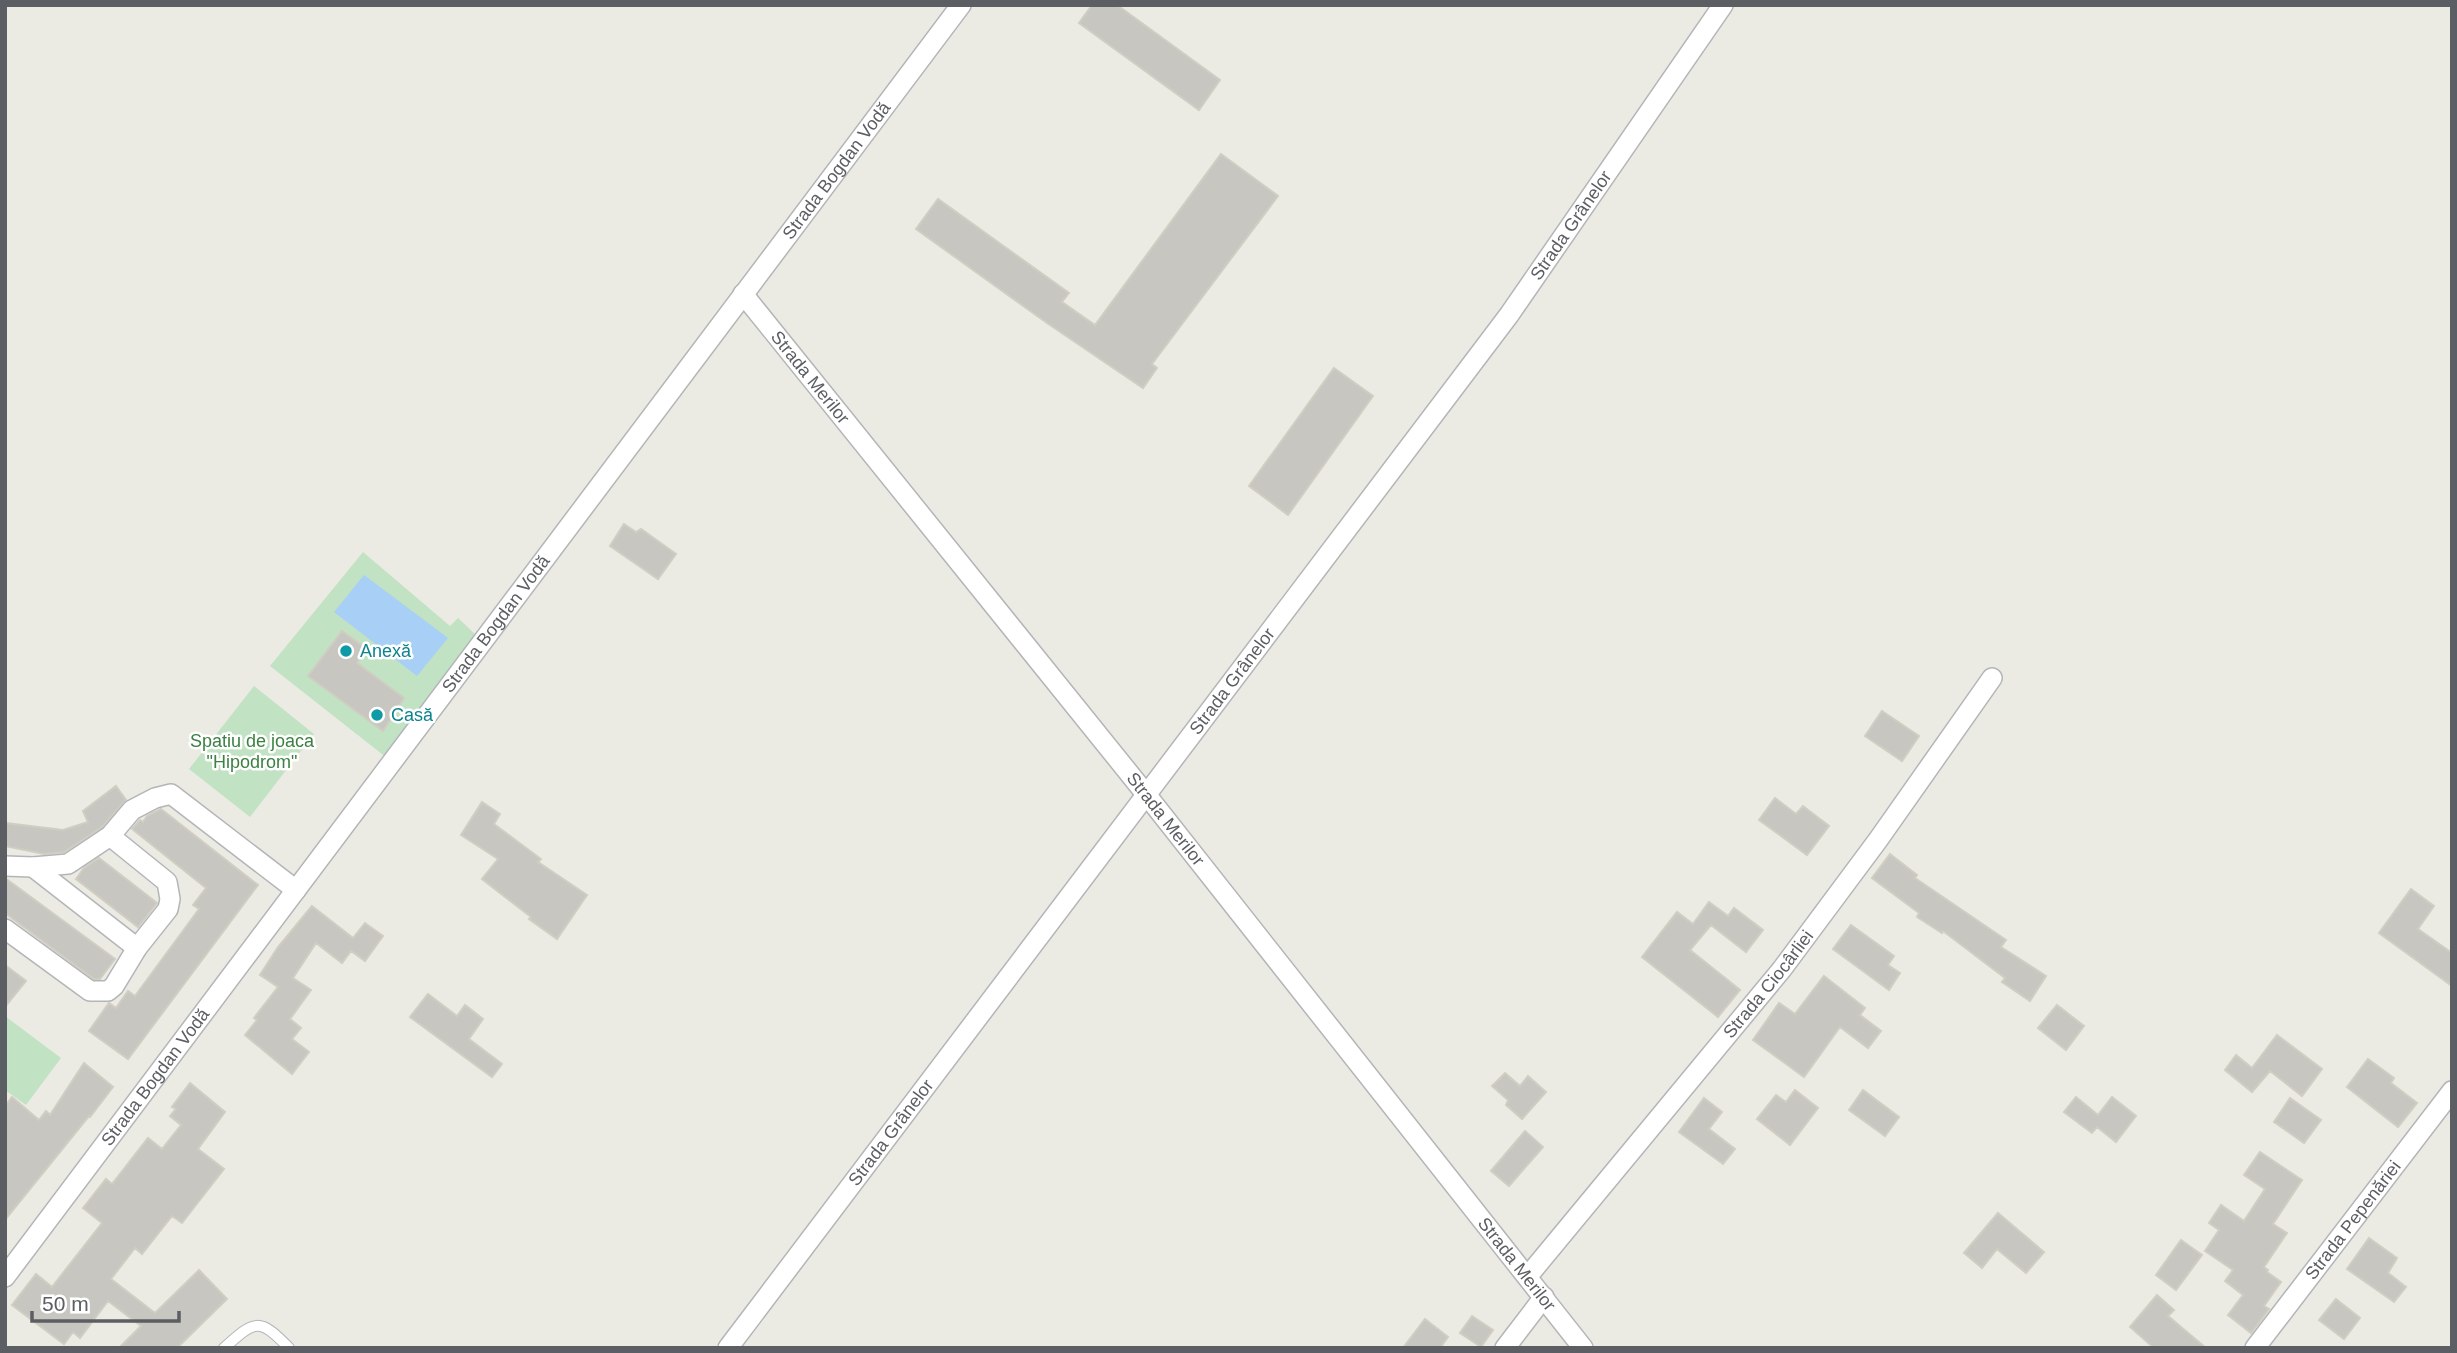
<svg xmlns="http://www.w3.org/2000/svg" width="2457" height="1353" font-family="Arial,sans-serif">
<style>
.green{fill:#c1e2c3}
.water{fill:#a8d0f7}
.building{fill:#c8c6c0;stroke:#d0cdc2;stroke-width:2}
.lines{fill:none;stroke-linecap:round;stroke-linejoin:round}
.service-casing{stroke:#b3b5b9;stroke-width:12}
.minor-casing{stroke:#b3b5b9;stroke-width:22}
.service{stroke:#fff;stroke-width:10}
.minor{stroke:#fff;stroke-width:19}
.culture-dot{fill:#0f9aa8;stroke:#fff;stroke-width:2.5}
.labels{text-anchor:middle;stroke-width:5;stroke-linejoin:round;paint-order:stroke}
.street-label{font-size:18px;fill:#5b5e62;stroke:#fff}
.culture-label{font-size:18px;fill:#0d838f;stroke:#fff;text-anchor:start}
.park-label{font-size:18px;fill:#3c8043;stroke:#fff}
</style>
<rect width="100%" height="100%" fill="#ecebe3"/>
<path class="green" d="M 363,552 L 450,626 L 458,618 L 477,636 L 387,758 L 270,666 Z
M 254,686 L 314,734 L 250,817 L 189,769 Z
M 5,1016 L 61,1058 L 26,1105 L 5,1090 Z"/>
<path class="water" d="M 364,575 L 448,638 L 417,676 L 334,612 Z"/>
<path class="building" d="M 1092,5 L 1117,5 L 1220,80 L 1199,110 L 1079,23 Z
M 1221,154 L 1278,196 L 1152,364 L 1157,368 L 1143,388 L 1047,323 L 916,229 L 938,199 L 1069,293 L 1062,302 L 1095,325 Z
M 1334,368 L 1373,396 L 1288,515 L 1249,486 Z
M 624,524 L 636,532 L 641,529 L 676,554 L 658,579 L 610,546 Z
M 342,631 L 367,649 L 357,663 L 404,698 L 383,731 L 308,676 Z
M 1882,711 L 1919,736 L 1902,761 L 1865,736 Z
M 116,786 L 126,800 L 102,827 L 64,852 L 44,854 L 5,846 L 5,823 L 63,830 L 88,822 L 83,811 Z
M 1775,798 L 1796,814 L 1803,806 L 1829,826 L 1807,855 L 1759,820 Z
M 482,802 L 500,814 L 494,824 L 541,859 L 538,862 L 587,895 L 557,939 L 529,919 L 531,917 L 482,879 L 498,859 L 461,835 Z
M 161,809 L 258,885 L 128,1059 L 89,1031 L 109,1003 L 116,1008 L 128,991 L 135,996 L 199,909 L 193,905 L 206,888 L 132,829 L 140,820 L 143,822 L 147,816 Z
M 1890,854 L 1917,875 L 1915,878 L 2006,940 L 2001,947 L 2046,976 L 2030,1001 L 2002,982 L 2005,978 L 1943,931 L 1942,933 L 1917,917 L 1919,913 L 1872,878 Z
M 99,858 L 157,903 L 138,927 L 76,879 L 84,868 Z
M 5,878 L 115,959 L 100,979 L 94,979 L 5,913 Z
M 2411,889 L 2434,906 L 2418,929 L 2452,953 L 2452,986 L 2379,933 Z
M 1709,902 L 1728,916 L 1734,908 L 1763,930 L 1746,952 L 1711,925 L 1690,950 L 1740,990 L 1718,1017 L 1642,957 L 1677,912 L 1693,924 Z
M 312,906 L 353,938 L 365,923 L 383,936 L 365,961 L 351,951 L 342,963 L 316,943 L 293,978 L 311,990 L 290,1019 L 301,1028 L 292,1039 L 309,1052 L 292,1074 L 245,1035 L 257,1020 L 254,1018 L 278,987 L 260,975 L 278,947 Z
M 1851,925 L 1894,956 L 1888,965 L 1900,973 L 1889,990 L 1833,949 Z
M 5,965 L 26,981 L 5,1007 Z
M 1824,976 L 1865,1008 L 1860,1015 L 1881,1031 L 1868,1048 L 1840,1027 L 1804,1077 L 1753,1040 L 1779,1003 L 1795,1014 Z
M 428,994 L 457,1016 L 465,1005 L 483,1019 L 469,1039 L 502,1064 L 492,1077 L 410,1017 Z
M 2057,1005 L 2084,1026 L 2066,1050 L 2038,1028 Z
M 2277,1035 L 2322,1069 L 2302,1096 L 2270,1071 L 2252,1092 L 2225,1070 L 2236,1055 L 2252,1068 Z
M 2368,1059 L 2394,1078 L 2391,1083 L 2417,1103 L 2398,1127 L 2347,1087 Z
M 84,1063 L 113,1087 L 90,1117 L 89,1116 L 5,1220 L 5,1106 L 12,1097 L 39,1120 L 46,1111 L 50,1115 Z
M 1505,1073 L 1520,1086 L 1528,1076 L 1546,1092 L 1522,1119 L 1506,1105 L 1508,1100 L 1492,1086 Z
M 190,1083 L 225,1112 L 198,1149 L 224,1169 L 182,1223 L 172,1216 L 142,1254 L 135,1248 L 111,1279 L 155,1313 L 199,1270 L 227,1299 L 177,1348 L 119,1348 L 141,1326 L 108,1301 L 80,1338 L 73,1332 L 64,1344 L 12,1305 L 36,1274 L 52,1287 L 102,1223 L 83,1208 L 106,1179 L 112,1184 L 148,1138 L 162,1149 L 181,1125 L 170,1116 L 176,1109 L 172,1107 Z
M 1795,1090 L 1818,1108 L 1790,1145 L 1757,1119 L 1776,1095 L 1786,1102 Z
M 1863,1090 L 1899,1117 L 1885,1136 L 1849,1110 Z
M 2076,1097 L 2098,1115 L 2112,1097 L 2136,1116 L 2116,1142 L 2097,1127 L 2092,1133 L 2064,1112 Z
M 1704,1098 L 1722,1112 L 1709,1129 L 1735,1149 L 1723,1164 L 1679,1132 Z
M 2290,1098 L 2321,1120 L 2304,1143 L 2274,1122 Z
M 1525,1131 L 1543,1147 L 1509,1186 L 1491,1171 Z
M 2260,1152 L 2302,1180 L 2273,1224 L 2287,1233 L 2264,1267 L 2268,1270 L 2267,1272 L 2281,1282 L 2264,1306 L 2269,1309 L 2251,1333 L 2228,1315 L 2243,1295 L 2225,1281 L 2233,1270 L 2205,1251 L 2219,1230 L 2209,1223 L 2221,1205 L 2244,1221 L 2265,1189 L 2244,1175 Z
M 1998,1213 L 2044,1252 L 2026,1273 L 1997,1249 L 1982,1268 L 1964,1253 Z
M 2369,1238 L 2397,1258 L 2388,1273 L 2406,1287 L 2394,1302 L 2347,1269 Z
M 2181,1240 L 2202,1255 L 2176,1290 L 2156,1275 Z
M 2157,1295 L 2174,1310 L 2168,1316 L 2206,1348 L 2154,1348 L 2130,1327 Z
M 2336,1299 L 2360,1318 L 2344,1339 L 2319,1320 Z
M 1472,1316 L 1493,1330 L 1481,1347 L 1460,1333 Z
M 1425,1319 L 1448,1337 L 1440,1348 L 1403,1348 Z"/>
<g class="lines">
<g class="service-casing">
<path id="service" d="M 224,1348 C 255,1320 259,1317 289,1348"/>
</g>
<g class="minor-casing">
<g id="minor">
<path id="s1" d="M 743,294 L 1145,793 L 1583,1348"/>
<path d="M 5,866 L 33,867 L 68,864 L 110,836 L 132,810 L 155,798 L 171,794 L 296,890"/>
<path d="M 33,867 L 137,948"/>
<path d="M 5,929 L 90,991 L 108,991 L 114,986 L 137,948 L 168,909 L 170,899 L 167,882 L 110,836"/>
<path id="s2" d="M 1528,1276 L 1782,969 L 1878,840 L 1992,678"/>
<path id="s3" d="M 5,1277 L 961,5"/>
<path id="s4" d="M 728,1348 L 1509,315 L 1723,5"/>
<path d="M 1505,1348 L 1544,1297"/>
<path id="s5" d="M 2255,1348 L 2452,1091"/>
</g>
</g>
<use href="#service" class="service"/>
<use href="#minor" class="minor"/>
</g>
<g class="culture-dot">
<circle cx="346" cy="651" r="7"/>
<circle cx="377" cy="715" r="7"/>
</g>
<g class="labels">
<g class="street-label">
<text dy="6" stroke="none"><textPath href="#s3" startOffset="1384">Strada Bogdan Vodă</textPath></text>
<text dy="6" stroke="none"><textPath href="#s4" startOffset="1404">Strada Grânelor</textPath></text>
<text dy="6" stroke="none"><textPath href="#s1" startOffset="107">Strada Merilor</textPath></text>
<text dy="6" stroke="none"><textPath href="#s3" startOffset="817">Strada Bogdan Vodă</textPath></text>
<text dy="6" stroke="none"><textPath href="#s4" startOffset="836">Strada Grânelor</textPath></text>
<text dy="6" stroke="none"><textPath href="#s1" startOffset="674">Strada Merilor</textPath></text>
<text dy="6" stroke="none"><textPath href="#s2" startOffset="378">Strada Ciocârliei</textPath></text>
<text dy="6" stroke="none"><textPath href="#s3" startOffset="250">Strada Bogdan Vodă</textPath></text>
<text dy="6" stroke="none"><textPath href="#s4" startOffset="270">Strada Grânelor</textPath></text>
<text dy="6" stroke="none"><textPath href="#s5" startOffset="161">Strada Pepenăriei</textPath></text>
<text dy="6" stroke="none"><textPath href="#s1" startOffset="1241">Strada Merilor</textPath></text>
</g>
<g class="culture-label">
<text x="360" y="657">Anexă</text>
<text x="391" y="721">Casă</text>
</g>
<g class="park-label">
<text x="252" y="747">Spatiu de joaca<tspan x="252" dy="21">"Hipodrom"</tspan></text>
</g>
</g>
<rect width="2457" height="1353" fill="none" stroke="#5b5e62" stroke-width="14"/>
<path d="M32 1311v10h147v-10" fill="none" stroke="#5b5e62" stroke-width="3.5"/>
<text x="42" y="1311" font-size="21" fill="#5b5e62" stroke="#ffffff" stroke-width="5" paint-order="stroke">50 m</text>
</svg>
